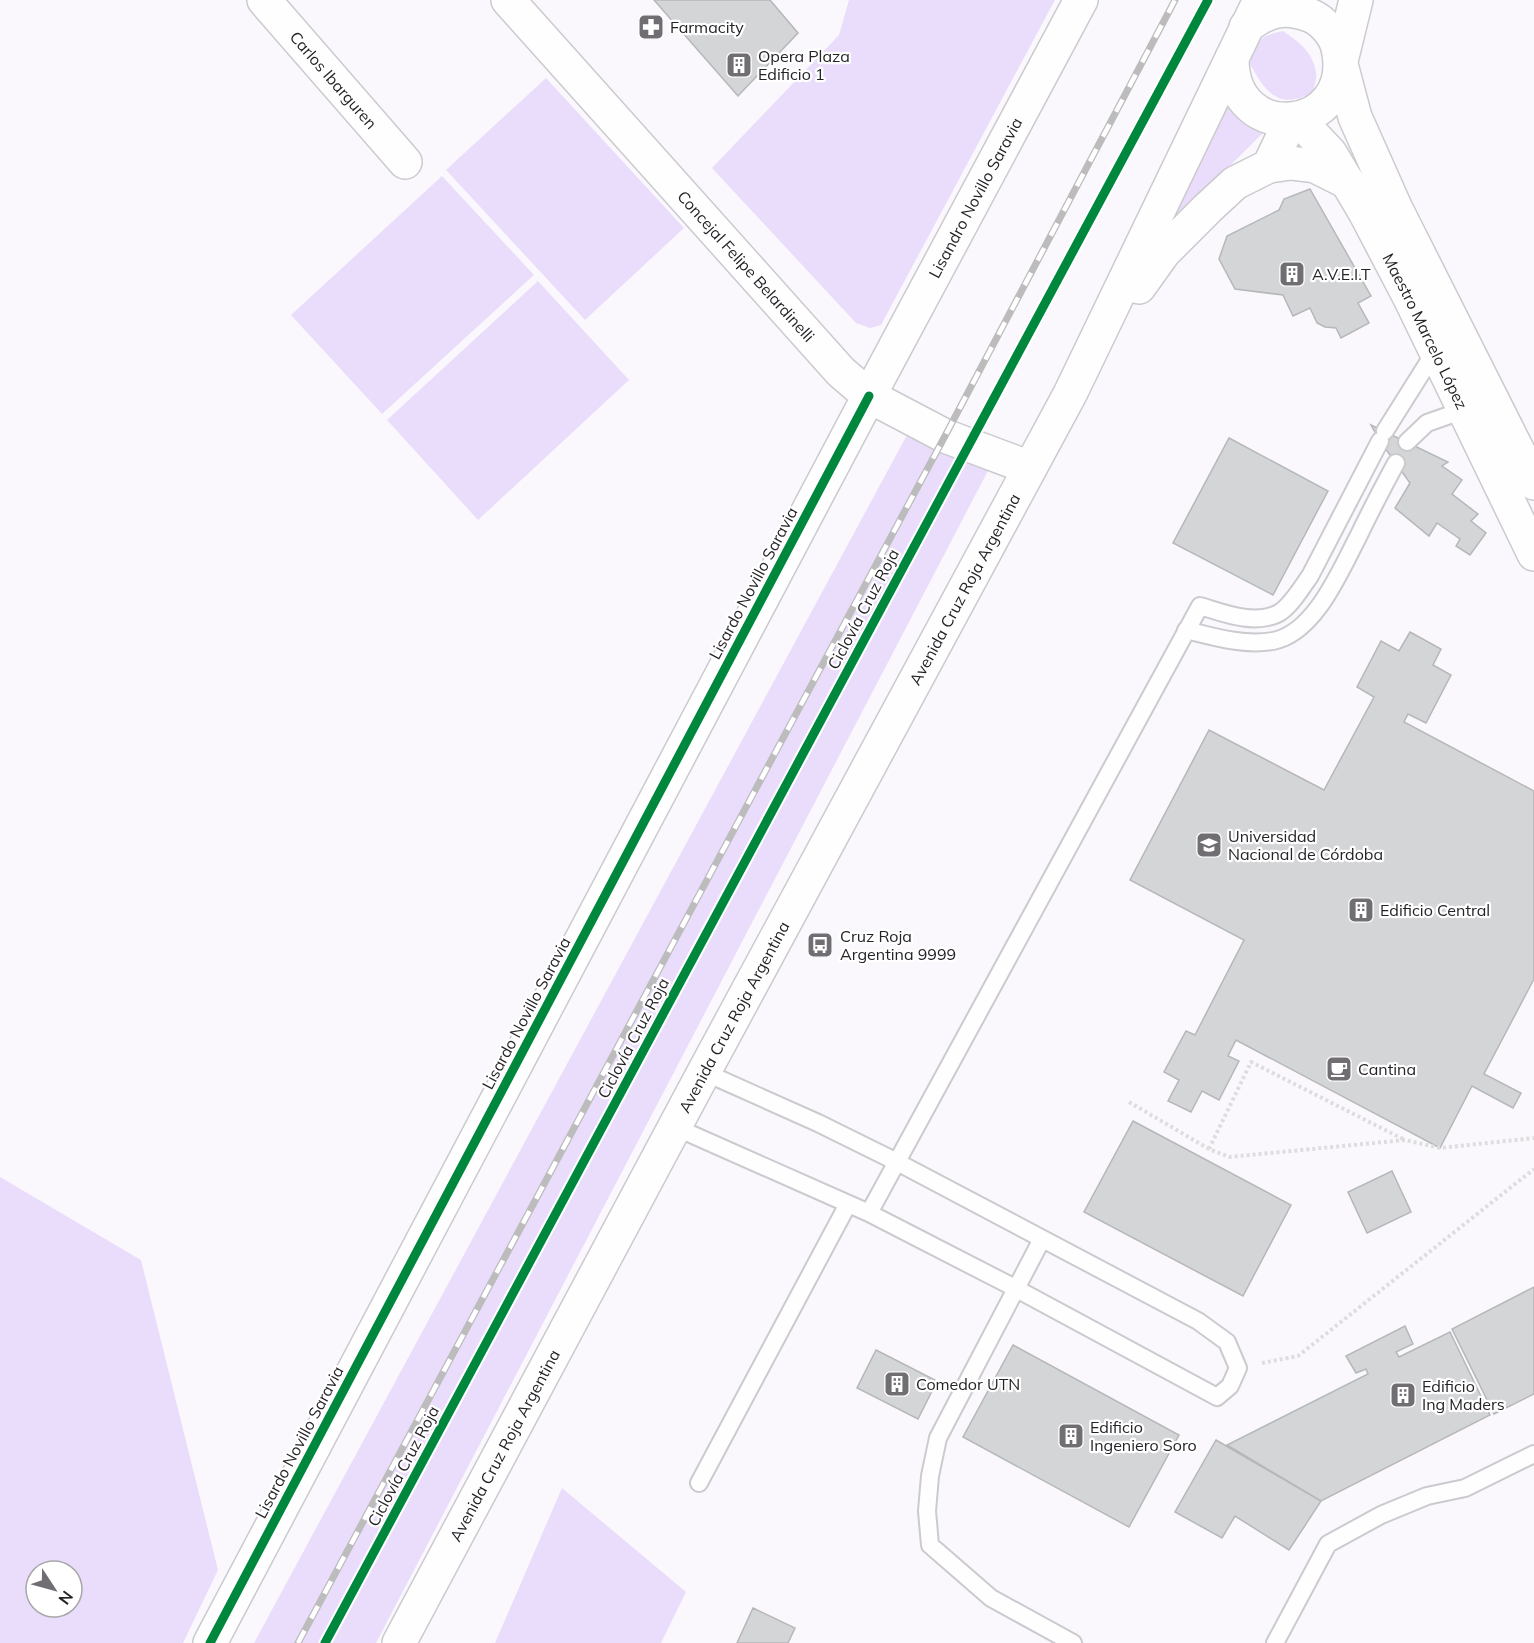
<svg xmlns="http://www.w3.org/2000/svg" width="1534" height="1643" font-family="Mulish,sans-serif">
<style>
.green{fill:#eaddfb;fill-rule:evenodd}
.building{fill:#d4d5d7;stroke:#b5b7b8;stroke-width:1.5}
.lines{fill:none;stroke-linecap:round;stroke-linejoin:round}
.lane-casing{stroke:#cbcace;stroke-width:20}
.street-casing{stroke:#cbcace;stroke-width:36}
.secondary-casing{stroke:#cbcace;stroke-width:36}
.path{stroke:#ddddde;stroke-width:4;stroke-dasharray:3 3;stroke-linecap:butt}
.lane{stroke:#fefeff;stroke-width:16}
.street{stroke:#fefeff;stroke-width:33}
.secondary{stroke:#fefeff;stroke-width:33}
.rail-casing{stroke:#bcbcbc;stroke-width:7}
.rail{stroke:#fff;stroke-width:4.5;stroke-dasharray:14;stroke-linecap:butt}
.cycleway-casing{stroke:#fff;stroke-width:13}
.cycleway{stroke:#00873e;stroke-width:9}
.labels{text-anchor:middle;stroke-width:4.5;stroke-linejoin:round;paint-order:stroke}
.poi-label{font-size:16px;fill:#252327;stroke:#fff;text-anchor:start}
.street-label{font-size:16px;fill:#252327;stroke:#fff}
</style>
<rect width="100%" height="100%" fill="#faf8fd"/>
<path class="green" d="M 849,0 L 1055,0 L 881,325 L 870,328 L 856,323 L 712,168 L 839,35 Z
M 1283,31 C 1298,41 1314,53 1316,73 C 1317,78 1314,87 1313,92 C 1279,111 1266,93 1250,64 C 1254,41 1260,36 1283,31 Z
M 546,78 L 684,228 L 585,320 L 446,170 Z
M 1226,91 L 1267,129 L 1154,241 Z
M 442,176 L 534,275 L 382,414 L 291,315 Z
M 538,281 L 629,380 L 478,520 L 387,420 Z
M 907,435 L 991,465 L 376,1643 L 254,1643 Z
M 0,1177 L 141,1260 L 218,1570 L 183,1643 L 0,1643 ZM 36,1571 L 72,1571 L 72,1607 L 36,1607 Z
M 562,1488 L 686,1592 L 661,1643 L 495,1643 Z"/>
<path class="building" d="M 654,0 L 770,0 L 798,33 L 738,96 Z
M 1310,189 L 1371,296 L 1358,303 L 1369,323 L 1341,338 L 1336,328 L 1325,327 L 1317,323 L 1310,308 L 1293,316 L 1283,295 L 1235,289 L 1219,259 L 1227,236 L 1279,210 L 1284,199 Z
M 1371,425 L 1448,462 L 1442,466 L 1462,480 L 1452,494 L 1478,514 L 1471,521 L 1486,533 L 1470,555 L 1456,546 L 1460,539 L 1437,523 L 1429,536 L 1395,508 L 1410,483 L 1380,441 Z
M 1229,438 L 1328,491 L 1273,595 L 1173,543 Z
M 1410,632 L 1441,649 L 1433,665 L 1451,675 L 1426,723 L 1408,714 L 1404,722 L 1534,791 L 1534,979 L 1484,1074 L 1521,1093 L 1513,1108 L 1472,1086 L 1440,1148 L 1236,1040 L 1228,1056 L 1239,1061 L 1219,1100 L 1202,1091 L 1191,1112 L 1168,1101 L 1179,1080 L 1164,1072 L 1186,1031 L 1195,1035 L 1244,940 L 1130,880 L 1209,730 L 1324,790 L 1374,697 L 1357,687 L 1381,641 L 1399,651 Z
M 1133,1121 L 1291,1205 L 1243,1296 L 1084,1212 Z
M 1392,1171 L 1411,1212 L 1367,1233 L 1348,1192 Z
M 1534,1287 L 1534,1394 L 1494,1414 L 1452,1329 Z
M 1405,1326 L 1413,1344 L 1396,1352 L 1399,1357 L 1450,1332 L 1490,1415 L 1321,1501 L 1227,1445 L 1368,1374 L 1366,1369 L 1356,1373 L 1346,1356 Z
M 1013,1345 L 1179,1435 L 1129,1527 L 963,1437 Z
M 876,1350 L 937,1381 L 918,1419 L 857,1388 Z
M 1216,1440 L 1321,1501 L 1289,1550 L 1235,1516 L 1222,1538 L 1175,1512 Z
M 753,1608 L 795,1628 L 788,1643 L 737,1643 Z"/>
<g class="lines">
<g class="lane-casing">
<path id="lane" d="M 1385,431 L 1436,350
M 1407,442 L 1427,423 L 1464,410
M 1186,630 C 1214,637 1244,646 1273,641 C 1315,633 1340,571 1358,537 C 1370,512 1383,487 1396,463
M 704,1072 L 818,1123 L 897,1162 L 1198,1321 L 1227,1342 L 1238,1368 L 1230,1386 L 1217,1397 L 1015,1288 L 869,1213
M 675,1127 L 869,1213 L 1200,606 C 1224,613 1252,625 1277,614 C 1289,609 1302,587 1310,576 L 1380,441
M 1042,1239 L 938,1438 L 930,1476 L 927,1511 L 930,1545 L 991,1598 L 1073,1643
M 699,1483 L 848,1204
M 1275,1643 L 1328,1544 L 1381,1515 L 1427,1496 L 1465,1488 L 1534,1454"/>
</g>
<g class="street-casing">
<g id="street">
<path id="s1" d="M 264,0 L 405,162"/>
<path d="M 1342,68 L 1355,117 L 1395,207 L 1534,483"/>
<path id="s2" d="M 1298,119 L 1330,153 L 1365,212 L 1410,298 L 1534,554"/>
<path d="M 210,1643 L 869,396"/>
</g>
</g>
<g class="secondary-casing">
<g id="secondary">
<path id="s3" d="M 508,0 L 841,372 L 869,396 L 945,436 L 1030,468"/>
<path d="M 1232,58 C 1231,148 1357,134 1338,48 C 1335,35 1323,20 1309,15 C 1283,6 1268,10 1246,27"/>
<path d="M 1341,61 L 1356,0"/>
<path d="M 1269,166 L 1291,163 L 1315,166 L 1349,183"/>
<path d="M 1139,287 L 1164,252 L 1208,208 L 1235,183 L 1269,166 L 1291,120"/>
<path id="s4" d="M 869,396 L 1081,0"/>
<path id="s5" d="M 399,1643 L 704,1072 L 1070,394 L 1260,0"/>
</g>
</g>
<path class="path" d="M 1129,1102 L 1209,1149 L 1229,1157 L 1405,1140 L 1440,1148 L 1534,1138
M 1209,1149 L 1251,1062 L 1403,1139
M 1262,1363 L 1298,1356 L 1534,1169"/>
<use href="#lane" class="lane"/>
<use href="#street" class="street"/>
<use href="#secondary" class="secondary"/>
<g class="rail-casing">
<path id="rail" d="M 298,1643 L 945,436 L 1175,0"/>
</g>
<use href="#rail" class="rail"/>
<g class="cycleway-casing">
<path id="cycleway" d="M 210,1643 L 869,396
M 325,1643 L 1208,0"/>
</g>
<use href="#cycleway" class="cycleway"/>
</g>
<defs>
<g id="pharmacy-square" transform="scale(1.35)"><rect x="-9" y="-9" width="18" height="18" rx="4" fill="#706e72" stroke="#fff"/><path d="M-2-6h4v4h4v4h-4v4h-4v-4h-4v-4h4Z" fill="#fff"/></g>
<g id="building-square" transform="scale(1.35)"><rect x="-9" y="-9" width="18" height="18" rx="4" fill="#706e72" stroke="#fff"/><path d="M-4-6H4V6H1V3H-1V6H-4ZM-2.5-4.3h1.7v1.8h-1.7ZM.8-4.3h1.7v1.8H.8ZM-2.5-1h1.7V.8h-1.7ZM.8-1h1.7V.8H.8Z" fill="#fff"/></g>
<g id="university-square" transform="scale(1.35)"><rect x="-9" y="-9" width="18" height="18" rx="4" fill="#706e72" stroke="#fff"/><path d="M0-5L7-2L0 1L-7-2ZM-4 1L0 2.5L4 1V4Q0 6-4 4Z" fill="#fff"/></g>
<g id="bus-square" transform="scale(1.35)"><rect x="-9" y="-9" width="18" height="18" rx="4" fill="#706e72" stroke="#fff"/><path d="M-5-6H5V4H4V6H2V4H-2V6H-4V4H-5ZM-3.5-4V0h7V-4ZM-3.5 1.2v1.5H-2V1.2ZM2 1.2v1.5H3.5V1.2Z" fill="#fff"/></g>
<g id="cafe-square" transform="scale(1.35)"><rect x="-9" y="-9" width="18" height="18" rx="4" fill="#706e72" stroke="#fff"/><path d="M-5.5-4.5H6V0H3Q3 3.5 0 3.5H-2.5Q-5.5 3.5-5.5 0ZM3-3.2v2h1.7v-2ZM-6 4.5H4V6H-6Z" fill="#fff"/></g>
</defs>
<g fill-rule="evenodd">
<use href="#pharmacy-square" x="651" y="27"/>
<use href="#building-square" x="739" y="65"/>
<use href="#building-square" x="1292" y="274"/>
<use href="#university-square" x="1209" y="845"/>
<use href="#building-square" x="1361" y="910"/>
<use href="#bus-square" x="820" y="945"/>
<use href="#cafe-square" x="1339" y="1069"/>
<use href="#building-square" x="897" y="1384"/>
<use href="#building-square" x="1403" y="1395"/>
<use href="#building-square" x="1071" y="1436"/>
</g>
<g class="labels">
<g class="poi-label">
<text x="670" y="33">Farmacity</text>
<text x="758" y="62">Opera Plaza<tspan x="758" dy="18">Edificio 1</tspan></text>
<text x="1312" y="280">A.V.E.I.T</text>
<text x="1228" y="842">Universidad<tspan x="1228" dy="18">Nacional de Córdoba</tspan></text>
<text x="1380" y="916">Edificio Central</text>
<text x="840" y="942">Cruz Roja<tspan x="840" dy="18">Argentina 9999</tspan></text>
<text x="1358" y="1075">Cantina</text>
<text x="916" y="1390">Comedor UTN</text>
<text x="1422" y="1392">Edificio<tspan x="1422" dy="18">Ing Maders</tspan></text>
<text x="1090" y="1433">Edificio<tspan x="1090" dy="18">Ingeniero Soro</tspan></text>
</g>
<g class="street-label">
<text dy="6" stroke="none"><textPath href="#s1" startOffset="106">Carlos Ibarguren</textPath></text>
<text dy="6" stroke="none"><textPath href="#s4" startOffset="225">Lisandro Novillo Saravia</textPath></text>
<text dy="6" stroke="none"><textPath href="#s3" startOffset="357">Concejal Felipe Belardinelli</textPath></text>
<text dy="6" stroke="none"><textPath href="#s2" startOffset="249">Maestro Marcelo López</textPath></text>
<text transform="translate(753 583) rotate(-62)" y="6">Lisardo Novillo Saravia</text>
<text dy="6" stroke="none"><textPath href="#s5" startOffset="1196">Avenida Cruz Roja Argentina</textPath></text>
<text transform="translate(863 609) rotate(-62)" y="6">Ciclovía Cruz Roja</text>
<text transform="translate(526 1013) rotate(-62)" y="6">Lisardo Novillo Saravia</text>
<text dy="6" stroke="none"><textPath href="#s5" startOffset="710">Avenida Cruz Roja Argentina</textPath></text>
<text transform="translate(633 1038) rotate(-62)" y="6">Ciclovía Cruz Roja</text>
<text transform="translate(299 1442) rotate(-62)" y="6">Lisardo Novillo Saravia</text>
<text dy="6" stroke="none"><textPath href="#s5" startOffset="224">Avenida Cruz Roja Argentina</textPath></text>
<text transform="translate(403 1466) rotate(-62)" y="6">Ciclovía Cruz Roja</text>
</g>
</g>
<g transform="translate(54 1589) rotate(126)"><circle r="28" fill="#ffffff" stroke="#a8a7a9" stroke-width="1.5"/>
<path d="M0-4.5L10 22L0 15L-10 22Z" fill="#706e72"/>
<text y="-9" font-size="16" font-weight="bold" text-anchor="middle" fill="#252327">N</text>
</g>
</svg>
